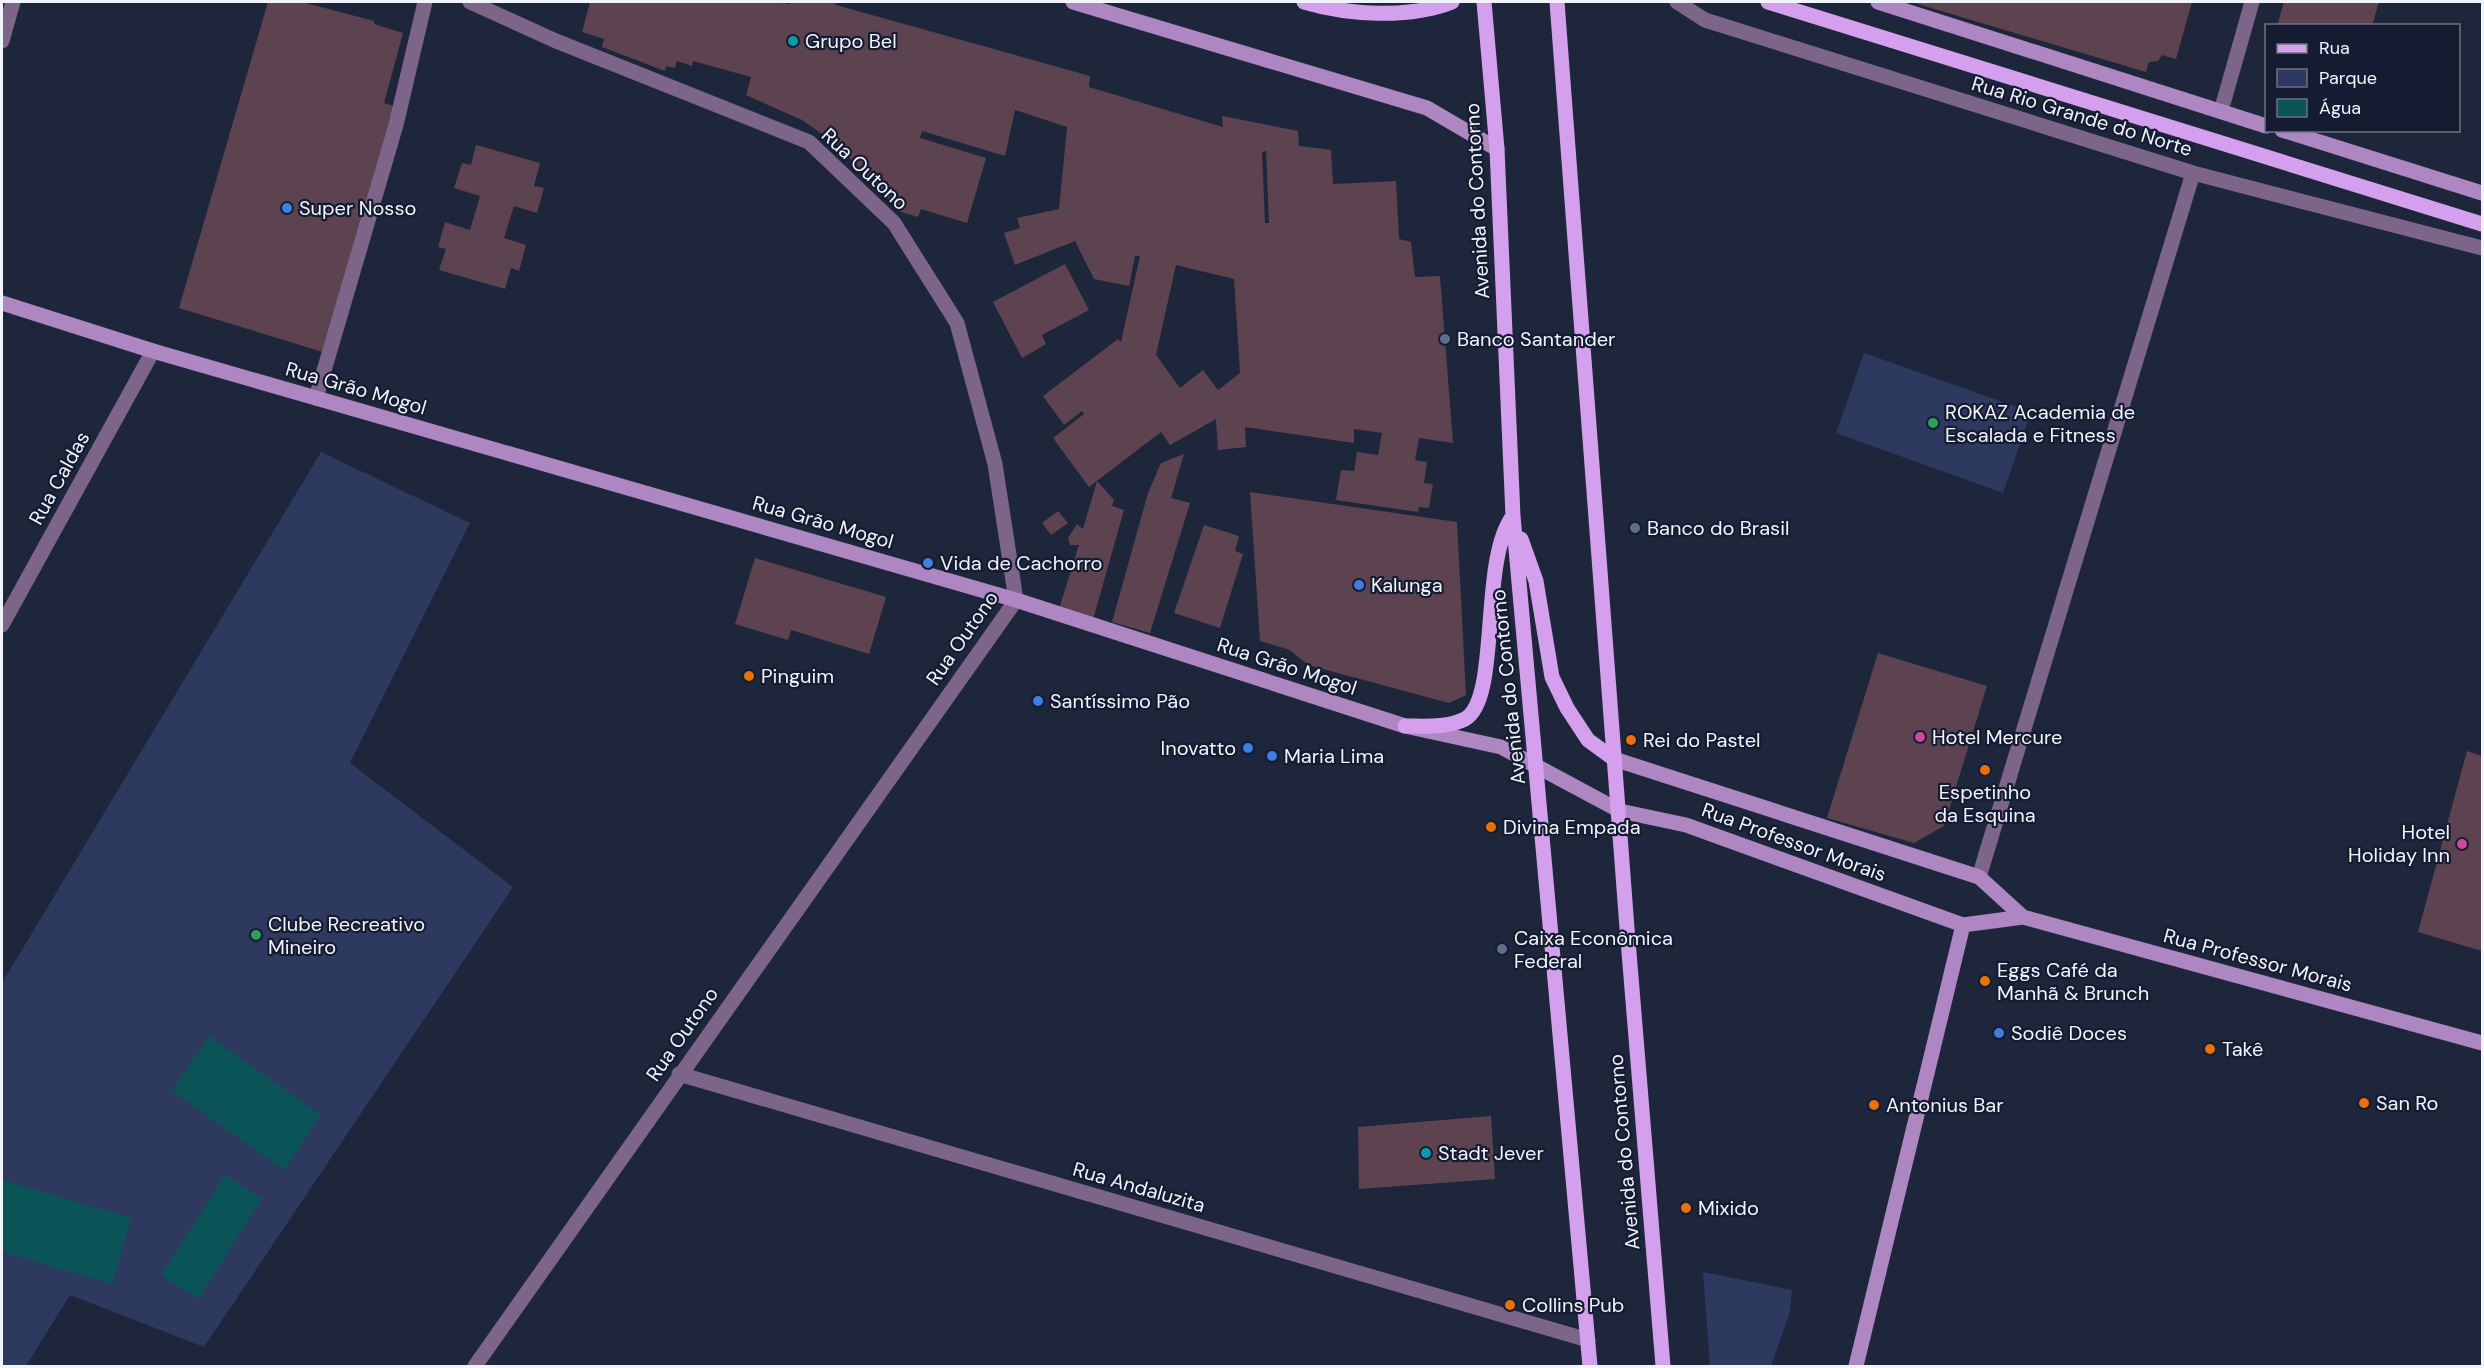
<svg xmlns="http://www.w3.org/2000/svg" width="2484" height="1368" font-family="'DM Sans',sans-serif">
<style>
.green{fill:#2d395f}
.water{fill:#0a5458}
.building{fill:#5d4350;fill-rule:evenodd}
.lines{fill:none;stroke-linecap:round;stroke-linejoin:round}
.lane{stroke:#7d6489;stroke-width:15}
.street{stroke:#7d6489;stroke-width:15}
.secondary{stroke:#ae86c2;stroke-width:15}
.primary{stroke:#d4a0ee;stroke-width:15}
.culture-dot{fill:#0f9aa8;stroke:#151c31;stroke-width:2}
.shop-dot{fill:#3f7fe0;stroke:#151c31;stroke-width:2}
.service-dot{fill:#5c6f8a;stroke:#151c31;stroke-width:2}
.leisure-dot{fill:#2e9e5b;stroke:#151c31;stroke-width:2}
.food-dot{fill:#e8710a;stroke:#151c31;stroke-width:2}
.hotel-dot{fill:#d1479c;stroke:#151c31;stroke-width:2}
.labels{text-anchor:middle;stroke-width:4.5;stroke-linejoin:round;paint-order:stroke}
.poi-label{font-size:20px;fill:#f1f4fd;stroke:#151c31;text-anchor:start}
.street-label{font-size:20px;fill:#f1f4fd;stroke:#151c31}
</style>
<rect width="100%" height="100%" fill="#1e263b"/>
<path class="green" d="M 1864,353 L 2031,412 L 2003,493 L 1836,433 Z
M 321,452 L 470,523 L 350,763 L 513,887 L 204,1347 L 70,1295 L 26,1366 L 2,1366 L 2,983 Z
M 1703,1272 L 1792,1290 L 1790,1312 L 1771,1366 L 1710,1366 Z"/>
<path class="water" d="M 209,1036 L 321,1115 L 284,1170 L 172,1091 Z
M 225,1175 L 262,1199 L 198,1299 L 161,1275 Z
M 2,1180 L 131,1218 L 112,1284 L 2,1252 Z"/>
<path class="building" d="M 268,2 L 302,2 L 374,21 L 374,24 L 403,33 L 384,103 L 398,107 L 323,352 L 179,308 Z
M 590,2 L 772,2 L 790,4 L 790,2 L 834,2 L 836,5 L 1090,76 L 1089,87 L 1223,127 L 1222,116 L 1298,131 L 1299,146 L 1331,150 L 1333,184 L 1396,181 L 1399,239 L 1411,242 L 1415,277 L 1440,276 L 1453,443 L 1419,438 L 1415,460 L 1427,462 L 1424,483 L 1433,484 L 1429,508 L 1419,507 L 1418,512 L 1336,500 L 1341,470 L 1354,471 L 1357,452 L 1378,455 L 1382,433 L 1354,429 L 1354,443 L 1245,427 L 1246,447 L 1218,450 L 1216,419 L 1170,445 L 1161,432 L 1089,487 L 1053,438 L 1084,414 L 1082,411 L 1064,425 L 1043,396 L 1118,339 L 1121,342 L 1140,256 L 1135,256 L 1129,286 L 1094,279 L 1075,241 L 1015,265 L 1004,233 L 1020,228 L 1017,218 L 1059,209 L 1067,127 L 1015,110 L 1005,156 L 922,131 L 920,138 L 986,158 L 967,223 L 921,209 L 918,217 L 898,211 L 878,187 L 835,143 L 802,120 L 746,95 L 751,77 L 693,61 L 692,66 L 677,61 L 675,68 L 666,66 L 665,71 L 602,47 L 604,39 L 582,32 ZM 1266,151 L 1269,223 L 1265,223 L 1262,152 ZM 1176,265 L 1234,279 L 1240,373 L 1218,390 L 1203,370 L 1180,388 L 1156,355 Z
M 1911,2 L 2192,2 L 2176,59 L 2162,55 L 2158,61 L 2149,62 L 2146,72 Z
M 2284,2 L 2379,2 L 2372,26 L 2277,26 Z
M 476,145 L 540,163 L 534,186 L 544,188 L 537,213 L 514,206 L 504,238 L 526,245 L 519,271 L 511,268 L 505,289 L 439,270 L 446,249 L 438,247 L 445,222 L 470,230 L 480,196 L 454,188 L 462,163 L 471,165 Z
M 1065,264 L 1089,310 L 1042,335 L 1046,344 L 1022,358 L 993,302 Z
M 1184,454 L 1171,498 L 1190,503 L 1150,633 L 1112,622 L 1148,493 L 1161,463 Z
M 1097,481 L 1114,500 L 1112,506 L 1124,510 L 1092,623 L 1058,612 L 1079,545 L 1070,545 L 1068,538 L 1077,524 L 1083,529 Z
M 1250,492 L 1457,522 L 1466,695 L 1449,703 L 1308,665 L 1290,650 L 1260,641 Z
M 1058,511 L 1068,523 L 1051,535 L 1042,523 Z
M 1204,525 L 1239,536 L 1235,551 L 1243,554 L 1220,628 L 1174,613 Z
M 755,558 L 886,597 L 869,654 L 791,630 L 788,640 L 735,624 Z
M 1878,653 L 1987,686 L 1944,826 L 1914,843 L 1827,818 Z
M 2467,751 L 2482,756 L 2482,951 L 2418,932 Z
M 1491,1116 L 1495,1179 L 1359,1189 L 1358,1127 Z"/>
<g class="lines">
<path class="lane" d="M 2,41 L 13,2
M 316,398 L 396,125 L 425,2"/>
<path class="street" d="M 470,2 L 556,41 L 809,142 L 894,223 L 957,323 L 995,464 L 1016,600 L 475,1366
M 1677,2 L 1705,20 L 2193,173 L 2482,248
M 2221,111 L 2252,2
M 2,625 L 153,351
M 1979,877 L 2193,173
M 679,1074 L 1588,1340"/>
<path class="secondary" d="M 1073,2 L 1427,108 L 1497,149
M 1878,2 L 2266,126
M 2282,130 L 2482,193
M 2,303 L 153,351 L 1016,600 L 1405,726 L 1501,747 L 1620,811 L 1686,825 L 1963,925 L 2023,917 L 2482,1043
M 1614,759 L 1979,877 L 2023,917
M 1856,1366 L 1963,925"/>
<path class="primary" d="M 1304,2 C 1348,15 1409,19 1452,2
M 1484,2 L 1497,149 L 1513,516 L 1590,1366
M 1557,2 L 1627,928 L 1663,1366
M 1768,2 L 2482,224
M 1521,539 L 1536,581 L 1552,677 L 1567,708 L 1588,740 L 1614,759
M 1405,726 C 1425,726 1447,728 1465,719 C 1501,699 1479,560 1513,516"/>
</g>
<g class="culture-dot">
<circle cx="793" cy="41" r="6"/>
<circle cx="1426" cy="1153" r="6"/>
</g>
<g class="shop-dot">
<circle cx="287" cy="208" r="6"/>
<circle cx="928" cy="563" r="6"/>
<circle cx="1359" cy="585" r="6"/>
<circle cx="1038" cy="701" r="6"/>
<circle cx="1248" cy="748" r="6"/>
<circle cx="1272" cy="756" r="6"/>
<circle cx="1999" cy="1033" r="6"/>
</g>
<g class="service-dot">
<circle cx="1445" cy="339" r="6"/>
<circle cx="1635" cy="528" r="6"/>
<circle cx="1502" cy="949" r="6"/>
</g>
<g class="leisure-dot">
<circle cx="1933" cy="423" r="6"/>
<circle cx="256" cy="935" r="6"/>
</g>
<g class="food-dot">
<circle cx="749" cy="676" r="6"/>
<circle cx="1631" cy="740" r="6"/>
<circle cx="1985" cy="770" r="6"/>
<circle cx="1491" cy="827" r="6"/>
<circle cx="1985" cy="981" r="6"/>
<circle cx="2210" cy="1049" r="6"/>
<circle cx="2364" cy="1103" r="6"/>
<circle cx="1874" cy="1105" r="6"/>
<circle cx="1686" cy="1208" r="6"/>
<circle cx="1510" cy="1305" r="6"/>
</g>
<g class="hotel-dot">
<circle cx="1920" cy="737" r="6"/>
<circle cx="2462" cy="844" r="6"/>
</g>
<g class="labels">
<g class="poi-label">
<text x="805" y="48">Grupo Bel</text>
<text x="299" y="215">Super Nosso</text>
<text x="1457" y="346">Banco Santander</text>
<text x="1945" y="419">ROKAZ Academia de<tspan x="1945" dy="23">Escalada e Fitness</tspan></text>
<text x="1647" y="535">Banco do Brasil</text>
<text x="940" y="570">Vida de Cachorro</text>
<text x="1371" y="592">Kalunga</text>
<text x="761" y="683">Pinguim</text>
<text x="1050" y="708">Santíssimo Pão</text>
<text x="1932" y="744">Hotel Mercure</text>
<text x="1643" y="747">Rei do Pastel</text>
<text x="1236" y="755" text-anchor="end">Inovatto</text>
<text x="1284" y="763">Maria Lima</text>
<text x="1985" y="799" text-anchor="middle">Espetinho<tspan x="1985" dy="23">da Esquina</tspan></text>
<text x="1503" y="834">Divina Empada</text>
<text x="2450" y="839" text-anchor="end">Hotel<tspan x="2450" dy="23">Holiday Inn</tspan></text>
<text x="268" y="931">Clube Recreativo<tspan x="268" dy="23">Mineiro</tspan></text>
<text x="1514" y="945">Caixa Econômica<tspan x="1514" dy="23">Federal</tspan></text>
<text x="1997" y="977">Eggs Café da<tspan x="1997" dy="23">Manhã &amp; Brunch</tspan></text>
<text x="2011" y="1040">Sodiê Doces</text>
<text x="2222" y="1056">Takê</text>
<text x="2376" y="1110">San Ro</text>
<text x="1886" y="1112">Antonius Bar</text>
<text x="1438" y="1160">Stadt Jever</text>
<text x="1698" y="1215">Mixido</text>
<text x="1522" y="1312">Collins Pub</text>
</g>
<g class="street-label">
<text transform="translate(2082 116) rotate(17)" y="7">Rua Rio Grande do Norte</text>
<text transform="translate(865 169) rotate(43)" y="7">Rua Outono</text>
<text transform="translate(1477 201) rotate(-93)" y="7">Avenida do Contorno</text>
<text transform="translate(356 388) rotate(16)" y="7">Rua Grão Mogol</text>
<text transform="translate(59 478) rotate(-61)" y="7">Rua Caldas</text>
<text transform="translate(823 522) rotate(16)" y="7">Rua Grão Mogol</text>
<text transform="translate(962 638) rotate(-55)" y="7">Rua Outono</text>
<text transform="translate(1287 666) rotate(18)" y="7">Rua Grão Mogol</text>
<text transform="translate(1508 687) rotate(-96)" y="7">Avenida do Contorno</text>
<text transform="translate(1794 842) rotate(20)" y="7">Rua Professor Morais</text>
<text transform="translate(2258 960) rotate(15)" y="7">Rua Professor Morais</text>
<text transform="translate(682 1034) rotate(-55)" y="7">Rua Outono</text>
<text transform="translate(1624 1152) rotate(-95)" y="7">Avenida do Contorno</text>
<text transform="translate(1139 1187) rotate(16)" y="7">Rua Andaluzita</text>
</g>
</g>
<rect width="2484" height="1368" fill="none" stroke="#f1f4fd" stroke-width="6"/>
<rect x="2265" y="24" width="195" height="108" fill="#151c31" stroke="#6d7283" stroke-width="1.5"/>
<rect x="2277" y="44" width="30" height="9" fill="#d4a0ee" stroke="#6d7283" stroke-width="1.5"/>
<text x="2319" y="54" font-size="18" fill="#f1f4fd">Rua</text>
<rect x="2277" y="69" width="30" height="18" fill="#2d395f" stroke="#6d7283" stroke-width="1.5"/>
<text x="2319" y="84" font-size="18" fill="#f1f4fd">Parque</text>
<rect x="2277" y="99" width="30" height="18" fill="#0a5458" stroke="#6d7283" stroke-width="1.5"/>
<text x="2319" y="114" font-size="18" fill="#f1f4fd">Água</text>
</svg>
